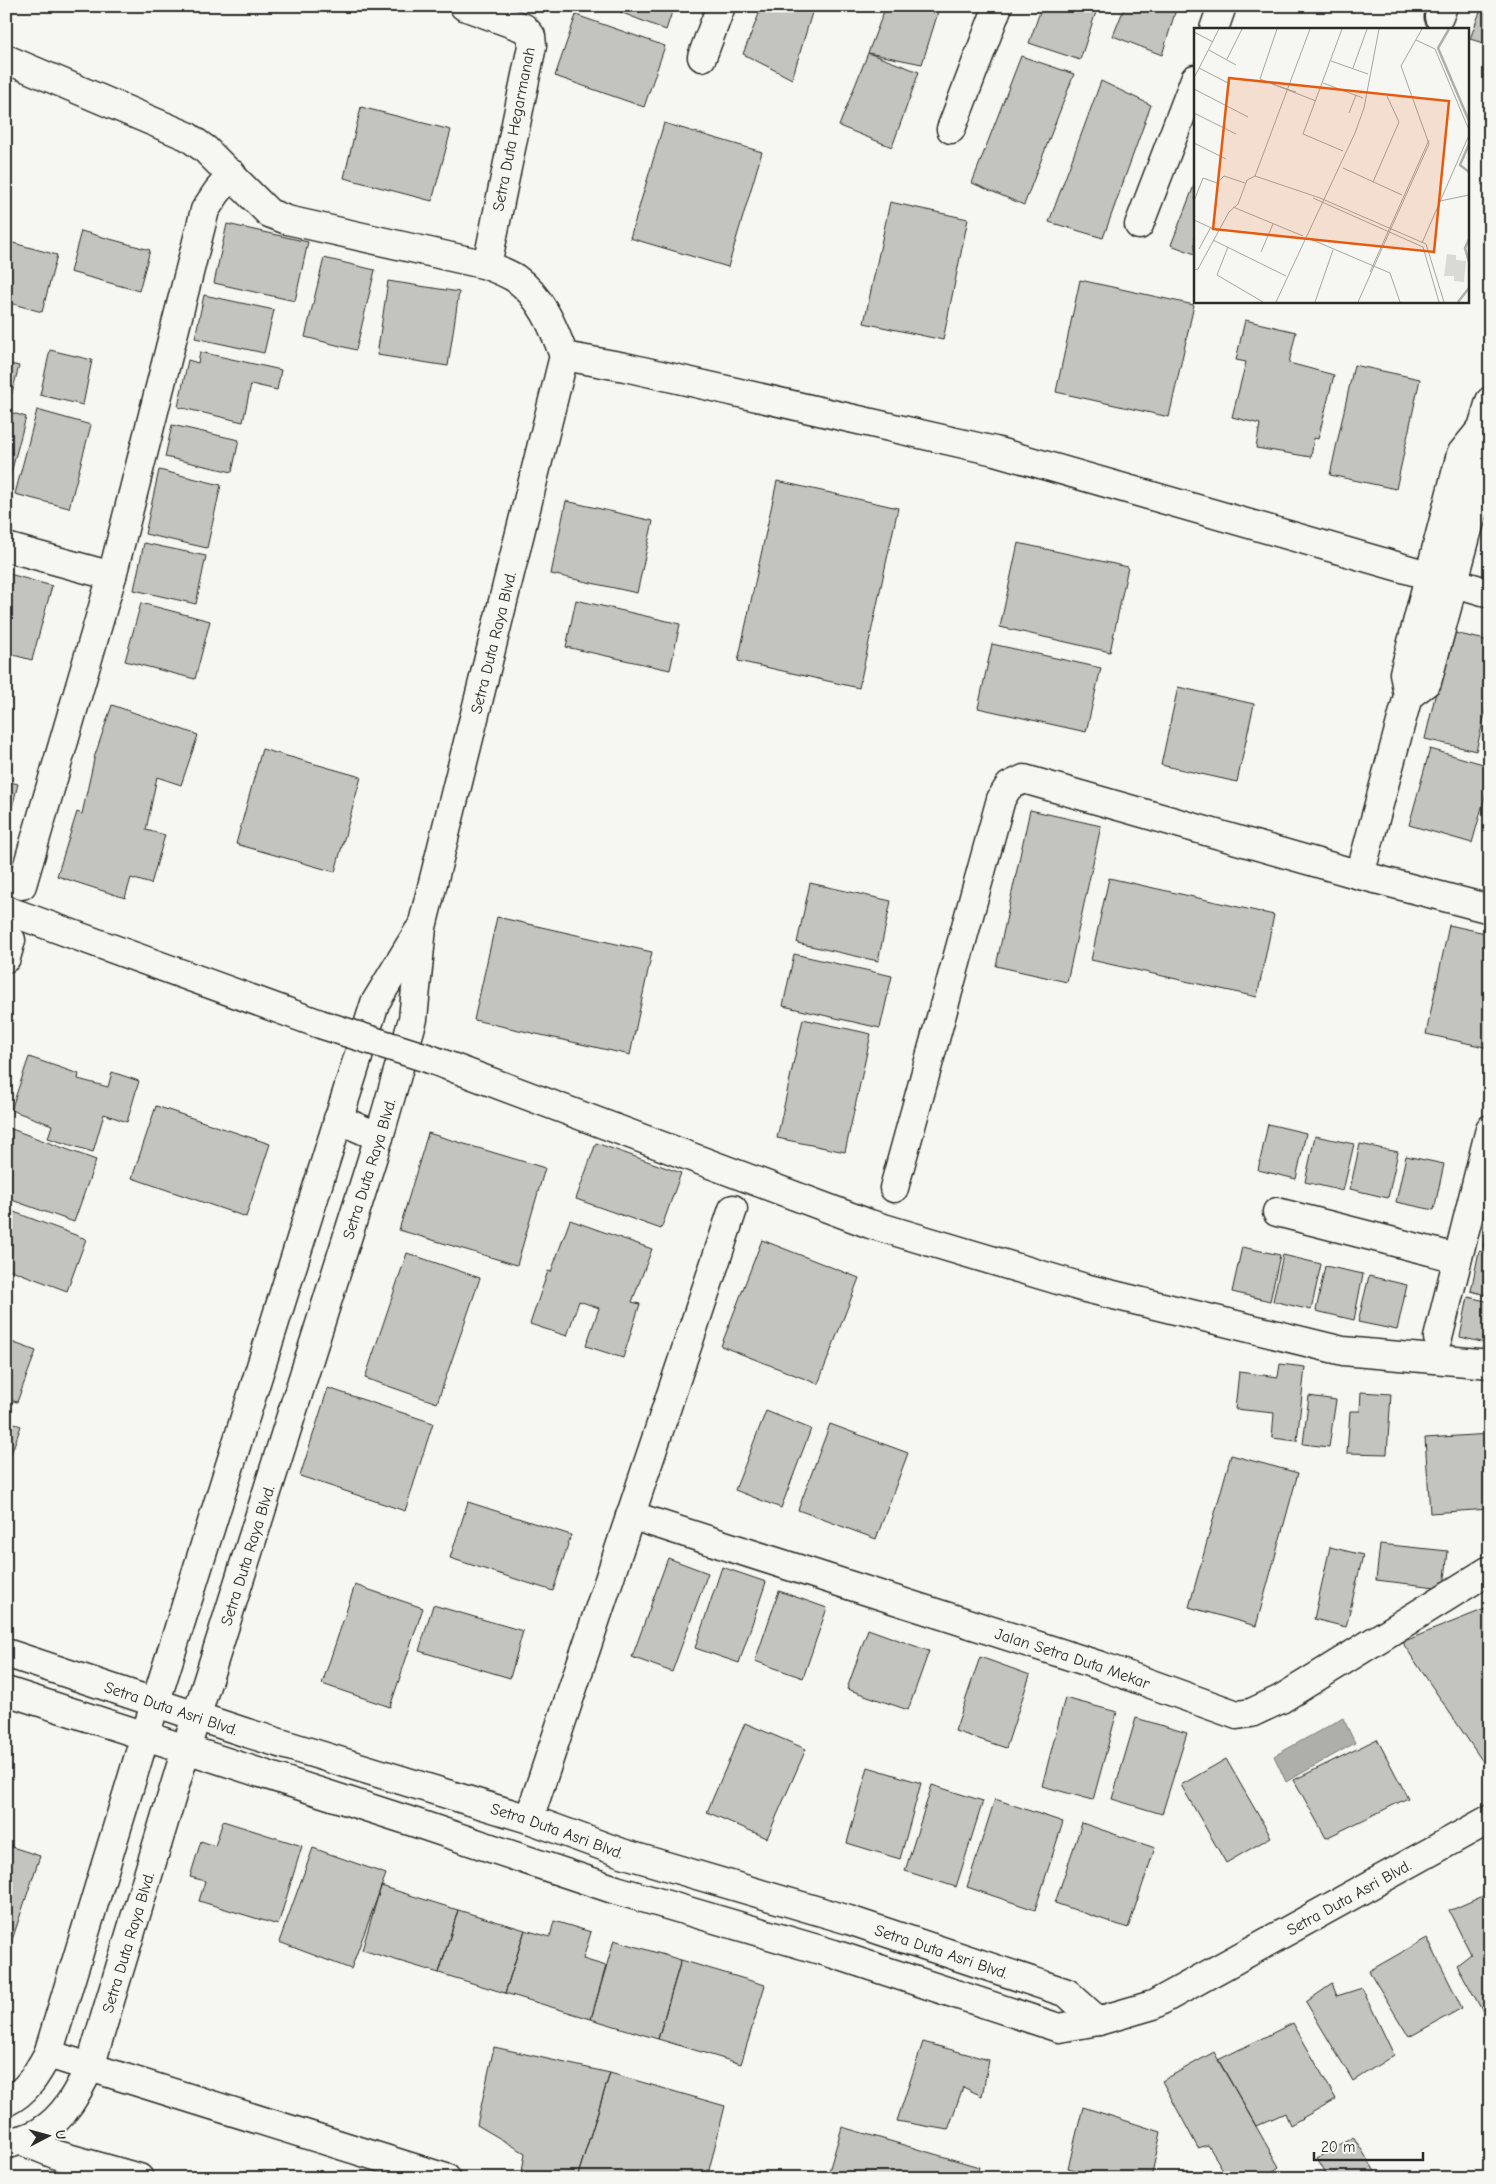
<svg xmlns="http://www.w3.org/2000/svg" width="1496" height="2184" font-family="'Comic Neue',sans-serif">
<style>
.water{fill:#aeaeab;stroke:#7a7a78}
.building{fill:#c3c3c0;stroke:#2b2b2b}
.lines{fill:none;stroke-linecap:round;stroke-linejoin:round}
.minor-casing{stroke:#2b2b2b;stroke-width:31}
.minor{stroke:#f6f6f2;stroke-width:28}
.minor-bridge-casing{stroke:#2b2b2b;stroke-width:31;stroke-linecap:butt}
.minor-bridge{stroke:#f6f6f2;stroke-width:28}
.labels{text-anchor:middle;stroke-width:5;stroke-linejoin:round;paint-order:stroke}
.street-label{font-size:16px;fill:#2b2b2b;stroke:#f6f6f2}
.inset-river{fill:none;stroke:#aeaeab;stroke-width:2.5}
.inset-road{fill:none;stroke:#a5a5a2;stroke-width:1}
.view{fill:#e8590c;fill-opacity:0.15;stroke:#e8590c;stroke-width:2.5}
.inset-edge{fill:none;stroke:#2b2b2b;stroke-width:2.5}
</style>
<rect width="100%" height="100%" fill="#f6f6f2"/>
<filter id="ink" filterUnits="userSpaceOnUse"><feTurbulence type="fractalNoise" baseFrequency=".02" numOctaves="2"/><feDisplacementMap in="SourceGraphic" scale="10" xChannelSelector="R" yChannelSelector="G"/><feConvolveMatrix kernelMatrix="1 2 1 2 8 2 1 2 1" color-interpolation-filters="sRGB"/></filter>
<g filter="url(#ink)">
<path class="water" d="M 1343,1718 L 1355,1743 L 1286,1782 L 1274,1756 Z"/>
<path class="building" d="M 623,6 L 674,6 L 666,30 L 620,12 Z
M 762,6 L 814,6 L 792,79 L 743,54 Z
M 886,6 L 940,6 L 922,64 L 868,53 Z
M 1042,6 L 1098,6 L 1080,60 L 1029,43 Z
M 1125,6 L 1177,6 L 1162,55 L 1113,36 Z
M 1482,6 L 1490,6 L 1490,45 L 1470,39 Z
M 576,15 L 665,46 L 644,107 L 555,76 Z
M 868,53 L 919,72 L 892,147 L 839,126 Z
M 1021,56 L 1074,74 L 1024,205 L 972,183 Z
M 1101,81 L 1151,105 L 1103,238 L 1049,222 Z
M 361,107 L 451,130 L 432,201 L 344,178 Z
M 664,123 L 762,152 L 728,267 L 630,238 Z
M 1195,183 L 1195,254 L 1171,245 Z
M 890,202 L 968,219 L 943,340 L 864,323 Z
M 227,224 L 308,242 L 295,301 L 214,283 Z
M 81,231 L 150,250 L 139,291 L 70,272 Z
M 6,241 L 57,255 L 42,312 L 6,302 Z
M 324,258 L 375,270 L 356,350 L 305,337 Z
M 1080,280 L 1194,305 L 1169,417 L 1056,392 Z
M 388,281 L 459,292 L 448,366 L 377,355 Z
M 204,295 L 274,310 L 264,353 L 195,338 Z
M 1245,320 L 1296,332 L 1289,363 L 1334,375 L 1318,439 L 1314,438 L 1311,457 L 1256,448 L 1260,424 L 1232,417 L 1246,362 L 1236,360 Z
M 50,350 L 92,360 L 83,405 L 40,395 Z
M 200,352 L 281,370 L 277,390 L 251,384 L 243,422 L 178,407 L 188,360 L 198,363 Z
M 6,363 L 19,366 L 11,396 L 6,395 Z
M 1354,365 L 1420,379 L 1396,489 L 1330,475 Z
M 37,410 L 91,425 L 69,508 L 15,494 Z
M 6,411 L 26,417 L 6,492 Z
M 172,425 L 239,440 L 232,472 L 165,457 Z
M 159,470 L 221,485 L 207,548 L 145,534 Z
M 777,481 L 898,508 L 859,688 L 738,661 Z
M 566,501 L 653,521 L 637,593 L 551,574 Z
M 144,543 L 206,556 L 196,604 L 134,590 Z
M 1018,543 L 1128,567 L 1110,652 L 1000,627 Z
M 6,573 L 52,586 L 32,660 L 6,653 Z
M 576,600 L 680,624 L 670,670 L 566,647 Z
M 141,603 L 210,621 L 195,679 L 125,661 Z
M 1450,632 L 1490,641 L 1490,693 L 1476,751 L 1425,739 Z
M 992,644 L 1101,668 L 1086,732 L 978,708 Z
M 1178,687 L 1254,704 L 1237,782 L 1161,765 Z
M 112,705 L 198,735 L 181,785 L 157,777 L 146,830 L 165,835 L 151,884 L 131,878 L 125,898 L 57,876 L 77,812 L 82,814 L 95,755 Z
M 262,749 L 361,777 L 335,872 L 236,844 Z
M 1430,749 L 1490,766 L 1490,779 L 1472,843 L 1409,825 Z
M 6,781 L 18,784 L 6,831 Z
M 1030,810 L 1101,826 L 1067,982 L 996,966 Z
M 1109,878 L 1274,915 L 1257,997 L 1091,960 Z
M 810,883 L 891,901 L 878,961 L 797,943 Z
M 497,917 L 652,952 L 630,1055 L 474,1020 Z
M 1449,925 L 1490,934 L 1489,1048 L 1426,1034 Z
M 794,954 L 892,976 L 880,1028 L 783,1006 Z
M 803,1019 L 871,1034 L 845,1152 L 777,1138 Z
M 29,1057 L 79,1074 L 78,1079 L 108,1087 L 112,1072 L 139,1081 L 127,1122 L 104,1114 L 93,1152 L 48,1138 L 52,1125 L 11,1110 Z
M 156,1106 L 270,1144 L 246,1217 L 132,1178 Z
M 1268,1124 L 1306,1133 L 1296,1179 L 1258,1170 Z
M 6,1127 L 96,1160 L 74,1222 L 6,1198 Z
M 428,1133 L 545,1168 L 517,1265 L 399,1230 Z
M 1315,1136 L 1354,1144 L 1343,1191 L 1305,1182 Z
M 596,1143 L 681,1173 L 661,1229 L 576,1199 Z
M 1360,1144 L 1398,1152 L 1388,1198 L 1350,1189 Z
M 1406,1156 L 1444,1164 L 1434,1210 L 1396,1202 Z
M 6,1209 L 86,1239 L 67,1291 L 6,1268 Z
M 1490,1215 L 1490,1248 L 1483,1247 Z
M 570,1220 L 652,1249 L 632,1302 L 640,1304 L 623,1358 L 586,1346 L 599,1308 L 579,1301 L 567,1336 L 530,1324 L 548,1271 L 551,1272 Z
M 762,1240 L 859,1278 L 818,1384 L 721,1346 Z
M 1242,1247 L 1280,1255 L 1270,1301 L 1232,1292 Z
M 1479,1251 L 1490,1254 L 1490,1296 L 1471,1291 Z
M 407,1253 L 480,1278 L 437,1403 L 365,1378 Z
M 1283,1255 L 1321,1264 L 1311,1310 L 1273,1301 Z
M 1325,1266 L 1363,1274 L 1354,1320 L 1316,1311 Z
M 1369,1276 L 1407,1285 L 1397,1330 L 1358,1322 Z
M 1468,1297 L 1490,1302 L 1490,1344 L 1460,1337 Z
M 6,1340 L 36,1351 L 17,1402 L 6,1399 Z
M 1280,1364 L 1305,1367 L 1297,1441 L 1272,1438 L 1274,1413 L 1235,1409 L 1239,1372 L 1278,1377 Z
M 328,1388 L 433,1423 L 405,1511 L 300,1476 Z
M 1361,1392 L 1391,1394 L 1387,1454 L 1347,1453 L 1350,1411 L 1360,1411 Z
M 1309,1396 L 1336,1400 L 1329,1447 L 1303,1444 Z
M 766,1411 L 811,1429 L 781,1508 L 735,1490 Z
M 6,1421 L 21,1426 L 6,1468 Z
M 830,1424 L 908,1453 L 876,1539 L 798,1510 Z
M 1490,1434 L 1490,1509 L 1430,1513 L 1425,1438 Z
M 1231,1455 L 1298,1473 L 1256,1626 L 1189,1607 Z
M 468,1502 L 571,1535 L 553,1591 L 450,1558 Z
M 1380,1544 L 1448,1551 L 1444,1588 L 1376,1580 Z
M 1330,1547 L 1363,1555 L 1346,1627 L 1314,1619 Z
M 668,1558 L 708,1573 L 672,1672 L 632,1657 Z
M 722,1567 L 766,1582 L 739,1663 L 695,1648 Z
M 355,1585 L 423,1608 L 390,1707 L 322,1684 Z
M 779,1591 L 827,1608 L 803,1678 L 755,1661 Z
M 433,1605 L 523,1631 L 510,1678 L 419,1651 Z
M 1490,1607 L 1490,1757 L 1483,1762 L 1402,1642 Z
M 868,1629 L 929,1651 L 908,1710 L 847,1689 Z
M 980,1657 L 1030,1675 L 1006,1748 L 955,1731 Z
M 1065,1698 L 1117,1712 L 1093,1800 L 1042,1786 Z
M 1136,1718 L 1187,1733 L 1162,1814 L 1112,1799 Z
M 745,1723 L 806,1749 L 767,1838 L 707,1812 Z
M 1377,1739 L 1408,1798 L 1326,1838 L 1294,1780 Z
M 1226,1759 L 1271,1837 L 1226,1863 L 1181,1785 Z
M 868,1767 L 921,1783 L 900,1859 L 847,1843 Z
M 932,1785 L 983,1801 L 956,1887 L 905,1871 Z
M 995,1799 L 1063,1822 L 1035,1910 L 967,1887 Z
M 223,1821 L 302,1846 L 278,1925 L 199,1901 L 205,1881 L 190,1877 L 201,1841 L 215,1846 Z
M 1082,1823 L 1155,1848 L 1128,1928 L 1055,1903 Z
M 6,1845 L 40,1856 L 6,1958 Z
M 313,1848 L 386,1874 L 351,1969 L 279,1942 Z
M 381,1886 L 458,1910 L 439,1973 L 362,1950 Z
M 1490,1893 L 1490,2009 L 1483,2012 L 1457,1965 L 1471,1954 L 1449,1911 Z
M 458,1910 L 525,1930 L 505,1993 L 439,1973 Z
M 554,1921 L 591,1932 L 583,1959 L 606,1966 L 591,2019 L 505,1993 L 525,1930 L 550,1937 Z
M 1427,1938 L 1462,2008 L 1409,2037 L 1369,1971 Z
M 614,1940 L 681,1960 L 658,2039 L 591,2019 Z
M 681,1960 L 765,1985 L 741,2064 L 658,2039 Z
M 1332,1984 L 1337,1996 L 1362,1988 L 1394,2055 L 1353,2081 L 1306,2002 Z
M 1293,2023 L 1336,2099 L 1290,2125 L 1285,2113 L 1256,2126 L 1218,2060 Z
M 923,2042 L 989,2060 L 982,2096 L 963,2087 L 948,2130 L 897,2121 Z
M 494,2047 L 610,2073 L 577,2178 L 521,2178 L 525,2153 L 477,2125 Z
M 1214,2052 L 1279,2167 L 1264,2178 L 1228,2178 L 1208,2145 L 1198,2148 L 1162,2081 Z
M 610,2073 L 725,2106 L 707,2178 L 577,2178 Z
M 1083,2107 L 1161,2132 L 1151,2178 L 1105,2178 L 1068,2168 Z
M 842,2127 L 979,2167 L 976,2178 L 827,2178 Z
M 1353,2136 L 1379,2178 L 1329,2178 L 1317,2158 Z"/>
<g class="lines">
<g class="minor-casing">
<g id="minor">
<path d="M 464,6 L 524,28 L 531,36 L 532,46 L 487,265"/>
<path d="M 1439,17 L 1443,6"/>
<path d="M 1214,29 L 1222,6"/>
<path d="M 702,57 L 721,6"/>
<path d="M 6,59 L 187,136 L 205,149 L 269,213 L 287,220 L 487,265 C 496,269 507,273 515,278 C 541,296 554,328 564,356"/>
<path d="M 951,129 L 998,6"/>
<path d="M 1139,225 L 1195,79"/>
<path d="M 564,356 L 625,367 L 995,451 L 1490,593"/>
<path d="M 6,547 L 112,576"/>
<path d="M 1408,696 L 1427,682 L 1487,458 L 1482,428"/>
<path d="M 1360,875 L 1408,696 L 1404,673 L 1461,454 L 1482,428 L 1490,401"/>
<path d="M 22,885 L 112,576 L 205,210 L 217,192 L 232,174"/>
<path d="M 6,910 L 320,1024"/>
<path d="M 6,958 L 11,940"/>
<path d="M 430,1059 L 870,1224 L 1085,1288 L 1343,1351 L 1490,1364"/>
<path d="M 338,1119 L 379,1137"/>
<path d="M 894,1188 L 1001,799 L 1009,786 L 1024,779 L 1360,875 L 1490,909"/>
<path d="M 1277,1212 L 1457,1258"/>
<path d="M 1438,1338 L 1490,1129"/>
<path id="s1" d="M 630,1515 L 1101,1666 L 1237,1715 L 1251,1713 L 1281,1699 L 1488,1571"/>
<path id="s2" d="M 6,1653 L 247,1733 L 529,1819 L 622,1853 L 849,1920 L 1067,1993 L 1098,2021"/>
<path id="s3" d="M 6,1691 L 416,1823 L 616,1890 L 834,1954 L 1059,2028 L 1098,2021 L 1153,2005 L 1490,1819"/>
<path d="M 529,1819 L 733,1209"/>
<path d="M 48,2054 L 446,2178"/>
<path d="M 6,2102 C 27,2092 37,2074 48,2054 L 145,1736 L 375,1003 L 418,932"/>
<path d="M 20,2140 L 57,2155 L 139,2178"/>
<path id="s4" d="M 6,2145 C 17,2141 30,2138 40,2132 C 65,2117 77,2093 90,2067 L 186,1749 L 379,1137 L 413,1019 L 422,927 L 564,356"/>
</g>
</g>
<use href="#minor" class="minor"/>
<g class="minor-bridge-casing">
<path id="minor-bridge" d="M 320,1024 L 430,1059"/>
</g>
<use href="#minor-bridge" class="minor-bridge"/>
</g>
</g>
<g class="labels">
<g class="street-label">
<text transform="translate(513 129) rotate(-79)" y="6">Setra Duta Hegarmanah</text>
<text dy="6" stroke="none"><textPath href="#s4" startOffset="1602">Setra Duta Raya Blvd.</textPath></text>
<text dy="6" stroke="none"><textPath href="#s4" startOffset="1060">Setra Duta Raya Blvd.</textPath></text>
<text dy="6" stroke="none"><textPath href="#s4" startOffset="655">Setra Duta Raya Blvd.</textPath></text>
<text dy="6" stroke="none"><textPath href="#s1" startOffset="465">Jalan Setra Duta Mekar</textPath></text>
<text dy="6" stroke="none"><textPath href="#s2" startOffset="174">Setra Duta Asri Blvd.</textPath></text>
<text dy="6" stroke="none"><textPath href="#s2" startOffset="579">Setra Duta Asri Blvd.</textPath></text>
<text dy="6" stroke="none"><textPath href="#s3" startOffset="1426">Setra Duta Asri Blvd.</textPath></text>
<text dy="6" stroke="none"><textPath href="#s4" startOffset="250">Setra Duta Raya Blvd.</textPath></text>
<text dy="6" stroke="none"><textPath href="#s2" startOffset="982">Setra Duta Asri Blvd.</textPath></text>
</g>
</g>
<g transform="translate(1194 28)">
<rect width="275" height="275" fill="#f6f6f2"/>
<path d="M 253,226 L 262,227 L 262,232 L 272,233 L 270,254 L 260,253 L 260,248 L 250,248 Z" fill="#d9d9d5"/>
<path class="inset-river" d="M 255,1 L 244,20 L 275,93M 275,116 L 266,137 L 275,144M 275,211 L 271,220 L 275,234M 264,274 L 275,260"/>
<path class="inset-road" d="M 83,1 L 66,51 L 122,73M 148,1 L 109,106 L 149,123M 0,4 L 19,14M 222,12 L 241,21 L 275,102M 15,22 L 42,37M 33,31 L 48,1M 137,33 L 174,46M 5,40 L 36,56M 159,40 L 173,1M 0,50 L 25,1M 129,55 L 169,70M 78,56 L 102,64M 0,61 L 54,89M 0,85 L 42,106M 155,85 L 162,67M 0,115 L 32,131M 149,140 L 208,167M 61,148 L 126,170 L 232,216 L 250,274M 61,148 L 116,1M 179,154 L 205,94 L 193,68M 119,170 L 229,219 L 245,274M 0,173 L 9,150 L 23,155 L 30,148 L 51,155M 246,173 L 275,167M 39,179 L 109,208M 0,192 L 24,203M 114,210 L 196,245 L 206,274M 19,212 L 92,248M 228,215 L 275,107M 34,219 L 23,247 L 69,274M 5,221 L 17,199M 67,224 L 79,196M 0,242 L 4,241 L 35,184 L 44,176 L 53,152 L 61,148M 176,244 L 235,112M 82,274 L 161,105 L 170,80 L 185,1M 121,274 L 139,222M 164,274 L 235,116 L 207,38 L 228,1"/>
<path class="view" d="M 35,50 L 255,73 L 240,224 L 19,201 Z"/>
<rect width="275" height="275" class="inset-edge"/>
</g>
<rect width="1496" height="2184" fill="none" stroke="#f6f6f2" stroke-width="25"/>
<rect x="12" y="12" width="1471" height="2159" fill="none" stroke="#2b2b2b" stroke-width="2" filter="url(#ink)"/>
<g transform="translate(48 2136) rotate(84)" stroke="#f6f6f2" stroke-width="4" paint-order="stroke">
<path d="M0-4L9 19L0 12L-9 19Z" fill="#2b2b2b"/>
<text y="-8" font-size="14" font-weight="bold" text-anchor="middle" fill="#2b2b2b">U</text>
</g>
<path d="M1314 2152v8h109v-8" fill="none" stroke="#2b2b2b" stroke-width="2.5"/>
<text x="1321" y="2152" font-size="15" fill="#2b2b2b" stroke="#f6f6f2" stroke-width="4" paint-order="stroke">20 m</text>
</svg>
